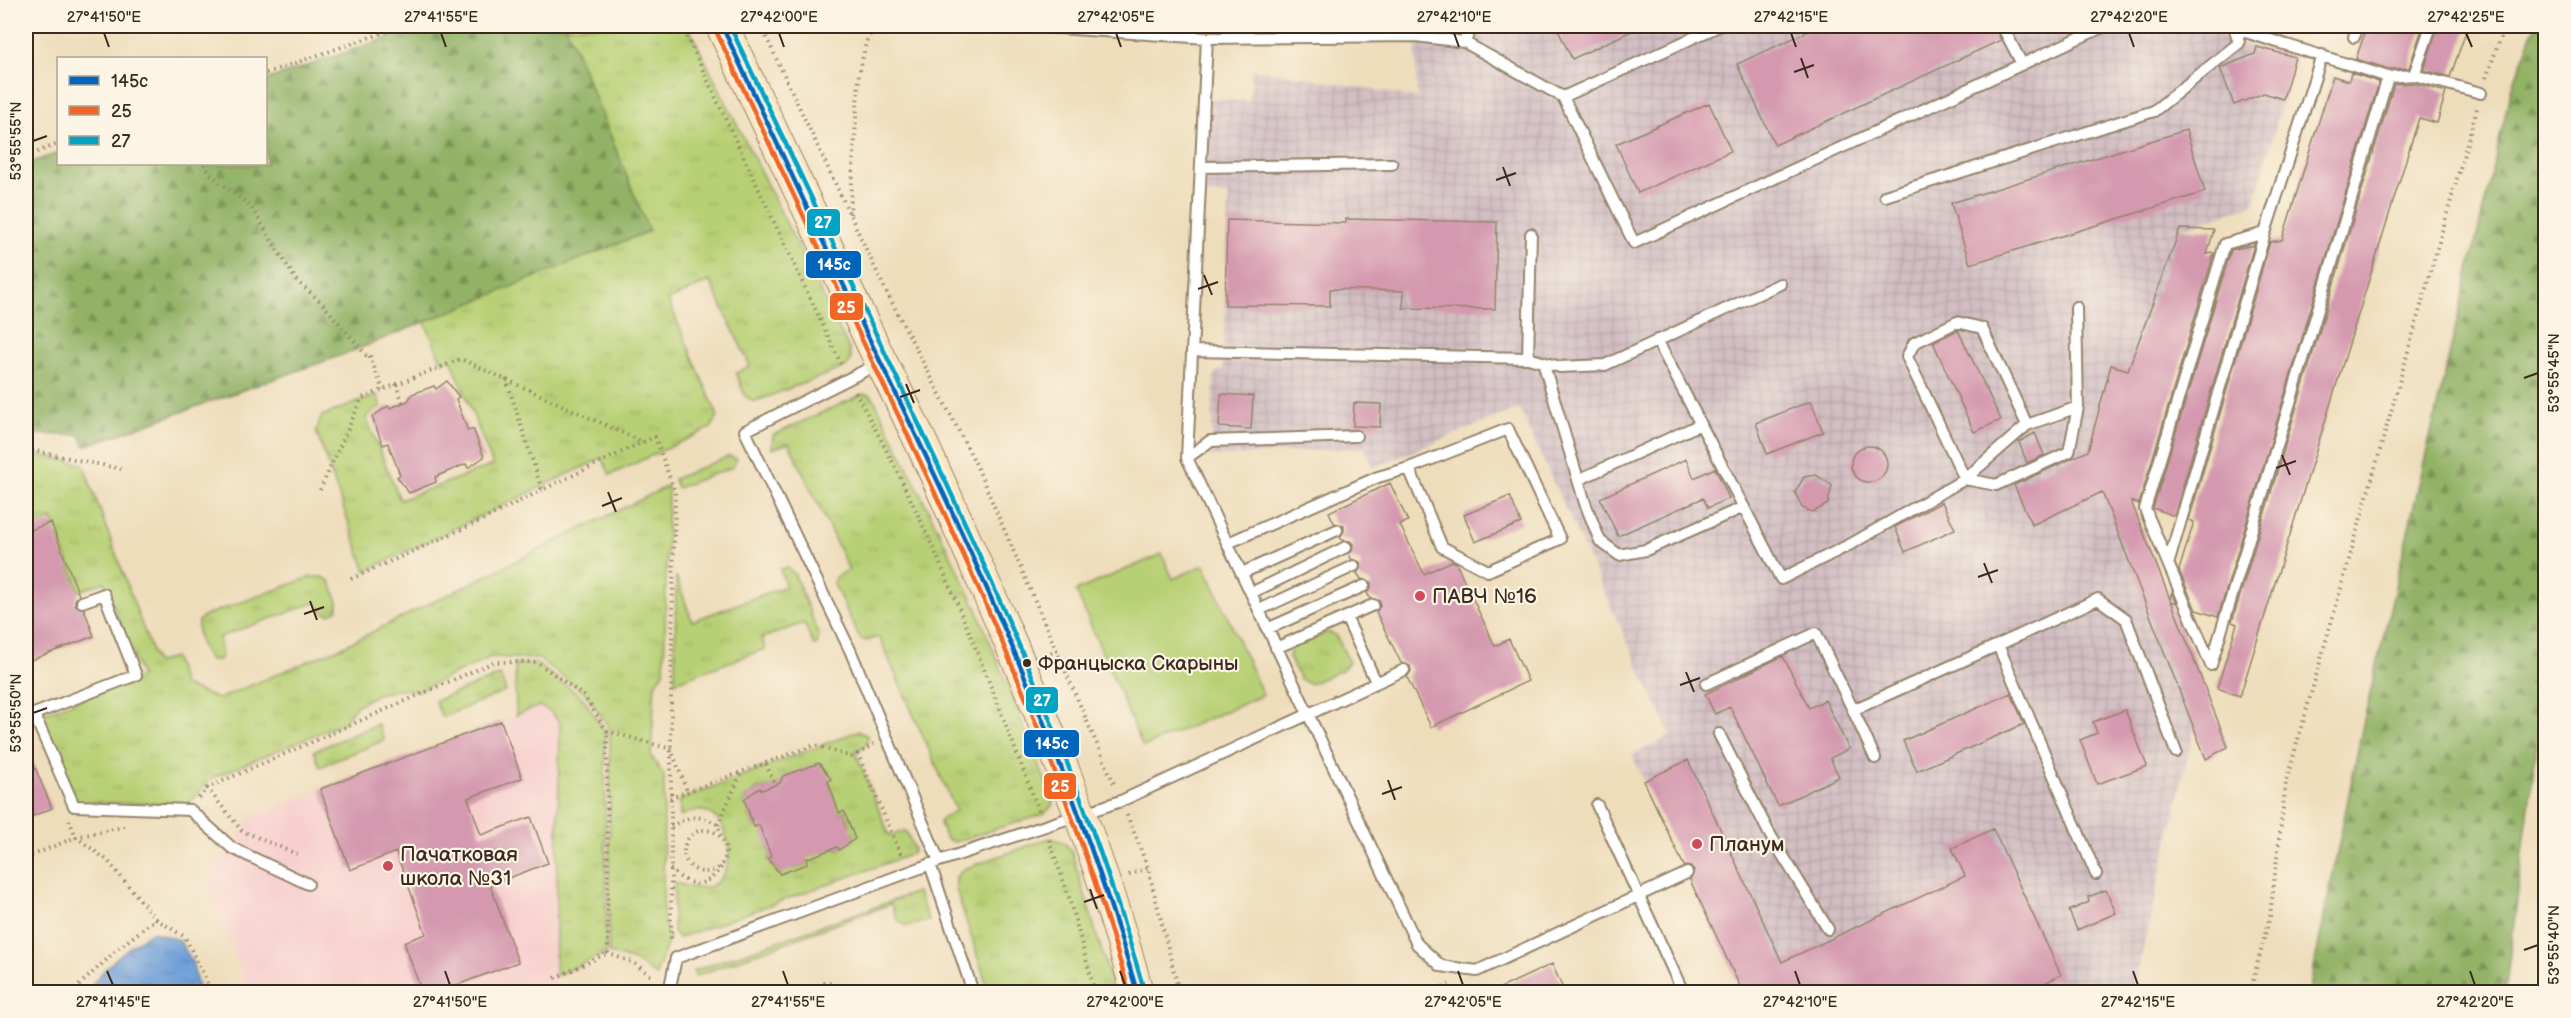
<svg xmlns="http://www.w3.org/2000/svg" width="2571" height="1018" font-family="'Balsamiq Sans',sans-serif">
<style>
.built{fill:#f7d0cd}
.industrial{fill:url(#industrial-grid)}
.grass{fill:url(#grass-tufts);stroke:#7a7d4a;stroke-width:1.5;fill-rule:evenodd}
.forest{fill:url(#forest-firs);stroke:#666e42;stroke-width:1.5}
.pitch{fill:#b8d075;stroke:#7a7d4a;stroke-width:1.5}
.water{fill:url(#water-ripples);stroke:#54647b;stroke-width:1.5}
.building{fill:#d499af}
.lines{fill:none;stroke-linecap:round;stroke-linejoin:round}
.service-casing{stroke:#94846c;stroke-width:14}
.secondary-casing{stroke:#94846c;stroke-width:34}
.path{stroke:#94846c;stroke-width:4;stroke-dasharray:1.5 4.5;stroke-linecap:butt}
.service{stroke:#fff;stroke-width:10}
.secondary{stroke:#fbe6c4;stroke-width:32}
.bus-1-casing{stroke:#fcf5e5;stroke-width:9}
.bus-2-casing{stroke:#fcf5e5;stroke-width:9}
.bus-3-casing{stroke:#fcf5e5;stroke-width:9}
.bus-1{stroke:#0065bd;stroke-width:4.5}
.bus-2{stroke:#f26522;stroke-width:4.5}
.bus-3{stroke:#03a3c5;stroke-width:4.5}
.ticks{fill:none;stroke:#3b2a1e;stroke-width:2}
.poi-dot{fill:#d1495b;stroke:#fcf5e5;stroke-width:2}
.bus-dot{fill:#3b2a1e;stroke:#fcf5e5;stroke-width:2}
.labels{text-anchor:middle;stroke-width:4.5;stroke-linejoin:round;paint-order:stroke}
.bus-label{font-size:20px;fill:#3b2a1e;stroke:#fcf5e5;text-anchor:start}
.poi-label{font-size:21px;fill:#3b2a1e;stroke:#fcf5e5;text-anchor:start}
.line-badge{stroke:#fcf5e5;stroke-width:2}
.badge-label{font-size:16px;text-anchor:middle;font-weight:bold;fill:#fff}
.neatline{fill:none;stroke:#3b2a1e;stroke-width:2}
.ticks-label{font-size:15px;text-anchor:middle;fill:#3b2a1e}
</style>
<defs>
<pattern id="industrial-grid" width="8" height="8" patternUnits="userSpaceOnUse" patternTransform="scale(1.5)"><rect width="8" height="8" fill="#d2bec3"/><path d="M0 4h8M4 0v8" fill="none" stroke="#b5a3a7"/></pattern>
<pattern id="grass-tufts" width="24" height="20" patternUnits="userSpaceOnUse" patternTransform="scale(1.5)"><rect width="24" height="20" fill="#b8d075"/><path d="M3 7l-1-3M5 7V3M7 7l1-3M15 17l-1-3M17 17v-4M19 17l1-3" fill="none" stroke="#9fb365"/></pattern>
<pattern id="forest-firs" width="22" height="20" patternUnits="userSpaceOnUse" patternTransform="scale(1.5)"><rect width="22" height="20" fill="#92b266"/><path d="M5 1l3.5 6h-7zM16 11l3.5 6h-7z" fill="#789153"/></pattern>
<pattern id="water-ripples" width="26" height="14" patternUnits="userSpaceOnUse" patternTransform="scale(1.5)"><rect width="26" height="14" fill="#6e9fd8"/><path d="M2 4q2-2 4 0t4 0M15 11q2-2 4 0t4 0" fill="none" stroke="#5c82af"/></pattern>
</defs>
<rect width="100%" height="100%" fill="#fcf5e5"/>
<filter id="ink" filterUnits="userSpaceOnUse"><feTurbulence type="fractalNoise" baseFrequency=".0167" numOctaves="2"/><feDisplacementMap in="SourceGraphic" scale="12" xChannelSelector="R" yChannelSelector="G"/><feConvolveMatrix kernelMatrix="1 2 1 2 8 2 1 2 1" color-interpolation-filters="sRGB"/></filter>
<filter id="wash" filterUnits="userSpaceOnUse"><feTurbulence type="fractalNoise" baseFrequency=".008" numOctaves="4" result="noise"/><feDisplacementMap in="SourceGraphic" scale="24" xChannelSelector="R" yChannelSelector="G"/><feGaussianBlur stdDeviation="1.35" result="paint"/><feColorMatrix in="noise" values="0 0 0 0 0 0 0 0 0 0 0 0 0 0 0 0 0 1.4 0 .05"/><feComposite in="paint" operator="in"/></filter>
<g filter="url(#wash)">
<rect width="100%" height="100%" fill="#edb"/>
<path class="built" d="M 539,706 L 550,711 L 560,723 L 555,992 L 248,992 L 207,884 L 251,817 Z"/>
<path class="industrial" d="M 1415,26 L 2218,26 L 2224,40 L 2295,57 L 2254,204 L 2180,229 L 2128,370 L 2103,462 L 2194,729 L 2133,992 L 1743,992 L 1632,755 L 1671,736 L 1519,408 L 1372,468 L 1365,447 L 1211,457 L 1214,373 L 1223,369 L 1229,195 L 1206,194 L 1210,99 L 1249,102 L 1252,70 L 1276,72 L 1417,98 Z"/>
<path class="grass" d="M 566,26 L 688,26 L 849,349 L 851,360 L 846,367 L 754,402 L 745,396 L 736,373 L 750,366 L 710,281 L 668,300 L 718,416 L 711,428 L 610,475 L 602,458 L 366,571 L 316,431 L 322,416 L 377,395 L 381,406 L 366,417 L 400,500 L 493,465 L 451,359 L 442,362 L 424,320 L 648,231 Z
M 863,394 L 871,395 L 874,399 L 975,605 L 1053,800 L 1052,806 L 1044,814 L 954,842 L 946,839 L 940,823 L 943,817 L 956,811 L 879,637 L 867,641 L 860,639 L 833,582 L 836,576 L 849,570 L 789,443 L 772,449 L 773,435 Z
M 26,452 L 83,464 L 156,663 L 174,657 L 183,685 L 218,699 L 342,647 L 668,486 L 664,672 L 655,684 L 651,756 L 664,776 L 663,920 L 669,938 L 656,976 L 635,961 L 609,953 L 610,729 L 586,694 L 539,659 L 491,657 L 418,691 L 400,689 L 377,694 L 356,706 L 343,723 L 212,778 L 187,805 L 77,802 L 39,715 L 141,676 L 104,582 L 79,591 L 52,519 L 26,529 Z
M 729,456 L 737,459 L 733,467 L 677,488 L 674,479 Z
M 788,568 L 795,575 L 819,636 L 817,644 L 814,646 L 804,623 L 762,638 L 765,649 L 675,682 L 676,576 L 692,621 L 786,586 L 780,569 Z
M 311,577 L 322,577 L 330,581 L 338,602 L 338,609 C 327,619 321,612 317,602 L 219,637 L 222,656 L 218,660 L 210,660 C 201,649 196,636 198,621 L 206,615 Z
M 1328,632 L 1336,635 L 1349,662 L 1342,670 L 1310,684 L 1300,679 L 1289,657 L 1291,648 Z
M 515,664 L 537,664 L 582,697 L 605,731 L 606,953 L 555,976 L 560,723 L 550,711 L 539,706 L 516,715 Z
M 500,675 L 506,691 L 442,717 L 435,701 Z
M 378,724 L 384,740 L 320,767 L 314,751 Z
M 858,731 L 868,736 L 866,746 L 855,751 L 889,835 L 906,831 L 914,849 L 912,854 L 678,938 L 673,932 L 674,883 C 682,884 694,889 702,888 C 750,883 728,785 680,817 L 680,800 ZM 828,781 L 838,813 L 845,811 L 850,825 L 847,827 L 855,838 L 839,850 L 837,847 L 805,857 L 807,864 L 793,869 L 791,866 L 780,874 L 768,859 L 771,856 L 761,824 L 754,827 L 749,813 L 752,810 L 744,799 L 759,788 L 762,790 L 782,783 Z
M 1050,838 L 1063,842 L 1071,850 L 1114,992 L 989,992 L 956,889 L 956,877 L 964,869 Z
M 917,892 L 929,921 L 906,926 L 897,919 L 891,904 L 695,976 L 693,971 Z
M 826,985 L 842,992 L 806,992 Z"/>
<path class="forest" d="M 421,26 L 566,26 L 649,231 L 353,351 L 85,446 L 80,435 L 26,434 L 26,164 L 58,153 L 58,164 L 266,164 L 266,80 Z
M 2535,26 L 2546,26 L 2546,675 L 2505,992 L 2309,992 L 2364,720 L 2511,90 Z"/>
<path class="pitch" d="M 1162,554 L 1173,579 L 1204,565 L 1263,695 L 1143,747 L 1076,591 Z"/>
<path class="water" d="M 152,932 L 179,940 L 192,961 L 199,992 L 87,992 C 105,966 125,948 152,932 Z"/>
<g id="blocks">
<path class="building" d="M 1556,26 L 1642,26 L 1572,59 Z
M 1820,26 L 1994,26 L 2001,40 L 1775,145 L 1737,64 Z
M 2367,26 L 2423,26 L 2409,68 L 2389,69 L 2356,59 Z
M 2438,26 L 2468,26 L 2450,77 L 2424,70 Z
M 2257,47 L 2295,57 L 2283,99 L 2264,93 L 2234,105 L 2220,68 L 2255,54 Z
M 2351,73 L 2379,82 L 2218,617 L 2196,610 L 2179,570 L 2194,522 L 2189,520 L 2270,242 L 2282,240 L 2333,76 L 2349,81 Z
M 2413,83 L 2446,92 L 2437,123 L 2419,118 L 2240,696 L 2217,688 L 2237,624 L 2232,622 L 2394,84 Z
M 1709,103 L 1731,151 L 1638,193 L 1616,144 Z
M 2186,130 L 2205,192 L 1970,264 L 1951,203 Z
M 1346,219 L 1497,222 L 1495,309 L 1403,308 L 1404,291 L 1330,289 L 1330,306 L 1225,305 L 1227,220 L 1346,223 Z
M 2180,229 L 2214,230 L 2207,254 L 2214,253 L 2139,504 L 2131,501 L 2170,599 L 2172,592 L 2177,603 L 2171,601 L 2228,747 L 2206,759 L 2102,492 L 2032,525 L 2014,485 L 2088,451 L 2111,365 L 2128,370 Z
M 2254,245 L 2174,516 L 2153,508 L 2231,250 Z
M 1958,330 L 2001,420 L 1974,432 L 1933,342 Z
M 447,381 L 459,397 L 456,399 L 468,431 L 473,429 L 484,457 L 468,468 L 466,464 L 435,477 L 436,482 L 409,493 L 397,477 L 400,475 L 388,443 L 383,445 L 372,417 L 388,406 L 390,408 L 408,401 L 412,394 L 434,386 L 436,389 Z
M 1221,394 L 1253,396 L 1251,429 L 1219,427 Z
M 1811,401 L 1823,432 L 1767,454 L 1756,423 Z
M 1354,403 L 1381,404 L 1380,427 L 1353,426 Z
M 2035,433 L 2044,455 L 2027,463 L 2019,442 Z
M1851 464a18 18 0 1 1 36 0a18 18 0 1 1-36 0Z
M 1686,459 L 1694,478 L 1715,468 L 1729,498 L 1708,508 L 1703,498 L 1618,536 L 1600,498 Z
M 1816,475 L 1832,485 L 1828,504 L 1813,512 L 1802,508 L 1795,492 L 1804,477 Z
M 1390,483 L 1408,521 L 1400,525 L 1424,574 L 1452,561 L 1456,563 L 1495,646 L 1509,639 L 1528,681 L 1431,727 L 1407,677 L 1411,671 L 1410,666 L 1401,663 L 1376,612 L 1380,606 L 1380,601 L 1370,598 L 1367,593 L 1371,587 L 1371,582 L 1361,579 L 1357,573 L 1361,567 L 1360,562 L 1351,559 L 1349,554 L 1352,551 L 1353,544 L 1350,541 L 1342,540 L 1340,537 L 1344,531 L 1344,526 L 1334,523 L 1329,512 Z
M 1510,496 L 1521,523 L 1475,542 L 1464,515 Z
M 1942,502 L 1955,529 L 1905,552 L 1895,527 Z
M 51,522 L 79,595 L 75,600 L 75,605 L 84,609 L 94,636 L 26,662 L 26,532 Z
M 1783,656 L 1809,708 L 1825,700 L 1849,749 L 1830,758 L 1839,777 L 1778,806 L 1730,707 L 1715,714 L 1705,694 Z
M 2011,693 L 2024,724 L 1917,771 L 1903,741 Z
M 2125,710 L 2147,766 L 2097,784 L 2080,740 L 2097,733 L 2093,722 Z
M 501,721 L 522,778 L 468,798 L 481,835 L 531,817 L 548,863 L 490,885 L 518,962 L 436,993 L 422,993 L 404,942 L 426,934 L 396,852 L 350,870 L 320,789 Z
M 26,746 L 52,808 L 26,819 Z
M 1688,760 L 1782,962 L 1965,876 L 1952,848 L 1993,829 L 2061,975 L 2025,993 L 1743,993 L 1690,880 L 1694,870 L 1691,867 L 1684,866 L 1644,781 Z
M 819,763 L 831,779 L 828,781 L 839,813 L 844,811 L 855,839 L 839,850 L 837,847 L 806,859 L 807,864 L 780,874 L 768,859 L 771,856 L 759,825 L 754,827 L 744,799 L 760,788 L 762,790 L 780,783 L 783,776 Z
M 2106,890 L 2116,913 L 2077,930 L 2069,911 L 2089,902 L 2088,897 Z
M 1552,964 L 1565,993 L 1490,993 Z"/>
</g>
</g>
<g filter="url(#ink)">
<use href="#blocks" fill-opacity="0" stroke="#94846c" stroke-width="1.5"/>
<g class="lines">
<g class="service-casing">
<path id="service" d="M 1029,26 L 1207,38 L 1416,36 L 1464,42 L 1563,97 L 1719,26
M 2002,26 L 2022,64
M 2236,29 L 2388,77 L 2414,75 L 2481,93
M 2354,37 L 2358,26
M 1207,38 L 1187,458 L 1417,944 L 1441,966 L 1477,971 L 1687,873
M 1464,42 L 1473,26
M 2322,55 L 2265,233 L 2225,244 L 2145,509 L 2211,665 L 2388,77
M 2414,75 L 2431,26
M 1563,97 L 1634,243 L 2105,26
M 1201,167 L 1392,164
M 1885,196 L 2154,111 L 2239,43 L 2234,26
M 1657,340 L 1781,579 L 1851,544 L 1965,479 L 2027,425 L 2078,407 L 2076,307
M 1193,351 L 1528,358 L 1531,234
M 1528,358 L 1560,367 L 1605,365 L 1780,284
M 1543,362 L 1585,503 L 1600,541 L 1619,555 L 1646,550 L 1744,507
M 878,364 L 745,431 L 850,650 L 939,861
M 2027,425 L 1982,328 L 1957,322 L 1914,343 L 1907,357 L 1965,479 L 1996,485 L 2069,452 L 2078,407
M 1187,458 L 1210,441 L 1356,436
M 1578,480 L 1701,424
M 1228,543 L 1378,477 L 1409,468 L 1508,429 L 1560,539 L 1488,571 L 1442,547 L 1409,468
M 2169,561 L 2265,233
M 1242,573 L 1337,530
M 1251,593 L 1346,547
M 1259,610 L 1354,566
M 1346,617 L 1376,682
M 1267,629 L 1364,586
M 1276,648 L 1373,605
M 1706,684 L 1816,633 L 1853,710 L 1998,645
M 1853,710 L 1875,758
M 34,714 L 136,675 L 104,594 L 82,602
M 26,718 L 34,714 L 74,806 L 190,810 L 232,848 L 308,884
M 1719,734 L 1769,833 L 1828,929
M 1597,805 L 1683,992
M 930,864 L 973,992
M 2096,874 L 1998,645 L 2098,599 L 2126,619 L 2176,752
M 669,992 L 676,958 L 939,861 L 1121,801 L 1404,670"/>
</g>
<g class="secondary-casing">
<path id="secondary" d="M 722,26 L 881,362 C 917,430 948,501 979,572 C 1041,709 1098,847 1137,992"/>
</g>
<path class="path" d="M 682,26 L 841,364
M 761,26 L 885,289 L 975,462 L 1115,786
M 266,73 L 403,26
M 2486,78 L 2505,26
M 26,156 L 58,144
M 204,164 L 210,174 L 251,207 L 296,280 L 322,303 L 366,355 L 369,354 L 383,390
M 850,214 L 859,75 L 866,42 L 875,26
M 506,379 L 542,490 L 643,442
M 396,384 L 403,403
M 855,392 C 930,524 985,670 1039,811
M 26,449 L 121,469
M 320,490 L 362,398 L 461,359 L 643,442 L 655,437 L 675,492 L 671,684 L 671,941
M 351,579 L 480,521 L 542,490
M 1045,655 L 1058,650
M 607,731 L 671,749 L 687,791
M 874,744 L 858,754 L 902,857
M 766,764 L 775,785
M 207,788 L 242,831 L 297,854
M 199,798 L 207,788 L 494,662 L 537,662 L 584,696 L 607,731 L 608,953 L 634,963 L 654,978
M 670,798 L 815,745 L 851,757 L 858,754
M 1127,815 L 1148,868 L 1179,992
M 69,820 L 76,837 L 107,860 L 156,919 L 120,947 L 72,992
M 718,825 L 741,773
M 671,827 C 689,815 700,814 718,825 L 722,837
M684 851a21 21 0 1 1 42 0a21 21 0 1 1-42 0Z
M 1049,840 L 1068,894 L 1095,992
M 26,844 L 31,856
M 26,858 L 76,837 L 127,826
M 670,869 C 689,887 706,890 722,866
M 1129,875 L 1148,868
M 156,919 L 185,937 L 212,992
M 555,978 L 608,953
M 26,986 L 28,992
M 801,992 L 827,982 L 844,989 L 845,992
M 1432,992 L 1449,984
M 2250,992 L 2270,916 L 2286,782 L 2477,108
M 2543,992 L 2546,975"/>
<use href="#service" class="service"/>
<use href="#secondary" class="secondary"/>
<g class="bus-1-casing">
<path id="bus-1" d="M 722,26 C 775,138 826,250 880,361 C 980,565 1074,773 1137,992"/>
</g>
<g class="bus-2-casing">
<path id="bus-2" d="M 715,29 C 768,140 820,252 873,363 C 972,567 1067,774 1129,992"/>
</g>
<g class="bus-3-casing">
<path id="bus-3" d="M 730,26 C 782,135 834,245 886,355 C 985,562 1081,769 1144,990"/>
</g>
<use href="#bus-1" class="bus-1"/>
<use href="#bus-2" class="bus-2"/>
<use href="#bus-3" class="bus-3"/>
</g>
</g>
<path class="ticks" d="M 104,33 L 109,47M 441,33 L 446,47M 779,33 L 784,47M 1116,33 L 1121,47M 1454,33 L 1459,47M 1791,33 L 1796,47M 2129,33 L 2134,47M 2466,33 L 2472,47M 1801,58 L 1808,78M 1794,72 L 1814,65M 33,141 L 47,136M 1503,167 L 1510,186M 1496,180 L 1516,173M 1204,275 L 1212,295M 1198,289 L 1218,282M 2524,378 L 2538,373M 906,384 L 914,403M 900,397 L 920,390M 2282,455 L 2290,475M 2276,468 L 2296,461M 608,492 L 616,512M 602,506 L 622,498M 1984,563 L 1992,583M 1978,577 L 1998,570M 310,601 L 317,620M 304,614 L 324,607M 1686,672 L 1694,692M 1680,685 L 1700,678M 33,713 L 47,708M 1388,780 L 1395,800M 1382,794 L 1402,787M 1090,889 L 1097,909M 1084,902 L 1104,895M 2524,950 L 2538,945M 107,971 L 113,985M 445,971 L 450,985M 783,971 L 788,985M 1120,971 L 1125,985M 1458,971 L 1463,985M 1795,971 L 1800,985M 2133,971 L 2138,985M 2470,971 L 2475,985"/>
<g class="poi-dot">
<circle cx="1420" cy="596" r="6"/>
<circle cx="1697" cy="844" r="6"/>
<circle cx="388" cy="866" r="6"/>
</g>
<circle class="bus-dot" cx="1027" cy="663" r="5"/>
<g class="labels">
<g class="bus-label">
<text x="1038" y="670">Францыска Скарыны</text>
</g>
<g class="poi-label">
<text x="1432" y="603">ПАВЧ №16</text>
<text x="1709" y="851">Планум</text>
<text x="400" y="861">Пачатковая<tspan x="400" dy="24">школа №31</tspan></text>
</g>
</g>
<g class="line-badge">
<rect x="806" y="208" width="35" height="29" rx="6" fill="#03a3c5"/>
<rect x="805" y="250" width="57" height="29" rx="6" fill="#0065bd"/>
<rect x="829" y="292" width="35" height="29" rx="6" fill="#f26522"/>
<rect x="1025" y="686" width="34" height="28" rx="6" fill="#03a3c5"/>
<rect x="1023" y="729" width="57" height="29" rx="6" fill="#0065bd"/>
<rect x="1043" y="772" width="34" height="28" rx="6" fill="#f26522"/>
</g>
<g class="badge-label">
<text x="823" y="228">27</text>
<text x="834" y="270">145с</text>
<text x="846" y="313">25</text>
<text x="1042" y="706">27</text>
<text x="1052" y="749">145с</text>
<text x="1060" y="792">25</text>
</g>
<rect width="2571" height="1018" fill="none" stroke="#fcf5e5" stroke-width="66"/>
<rect x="57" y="57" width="210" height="108" fill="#fcf5e5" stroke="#afa495" stroke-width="1.5"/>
<rect x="69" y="76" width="30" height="9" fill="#0065bd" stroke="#afa495" stroke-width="1.5"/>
<text x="111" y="87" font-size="18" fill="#3b2a1e">145с</text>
<rect x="69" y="106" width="30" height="9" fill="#f26522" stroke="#afa495" stroke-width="1.5"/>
<text x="111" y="117" font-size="18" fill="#3b2a1e">25</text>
<rect x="69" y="136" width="30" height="9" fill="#03a3c5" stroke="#afa495" stroke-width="1.5"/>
<text x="111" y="147" font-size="18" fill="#3b2a1e">27</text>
<rect x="33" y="33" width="2505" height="952" class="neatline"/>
<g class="ticks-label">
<text x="104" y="22">27°41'50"E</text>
<text x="441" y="22">27°41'55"E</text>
<text x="779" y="22">27°42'00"E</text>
<text x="1116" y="22">27°42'05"E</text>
<text x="1454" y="22">27°42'10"E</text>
<text x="1791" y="22">27°42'15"E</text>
<text x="2129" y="22">27°42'20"E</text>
<text x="2466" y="22">27°42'25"E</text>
<text transform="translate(16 141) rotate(-90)" y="5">53°55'55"N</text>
<text transform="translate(2554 373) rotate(-90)" y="5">53°55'45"N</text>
<text transform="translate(16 713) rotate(-90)" y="5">53°55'50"N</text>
<text transform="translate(2554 945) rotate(-90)" y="5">53°55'40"N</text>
<text x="113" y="1007">27°41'45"E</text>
<text x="450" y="1007">27°41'50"E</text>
<text x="788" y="1007">27°41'55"E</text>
<text x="1125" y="1007">27°42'00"E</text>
<text x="1463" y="1007">27°42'05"E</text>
<text x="1800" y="1007">27°42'10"E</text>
<text x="2138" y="1007">27°42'15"E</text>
<text x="2475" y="1007">27°42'20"E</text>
</g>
</svg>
